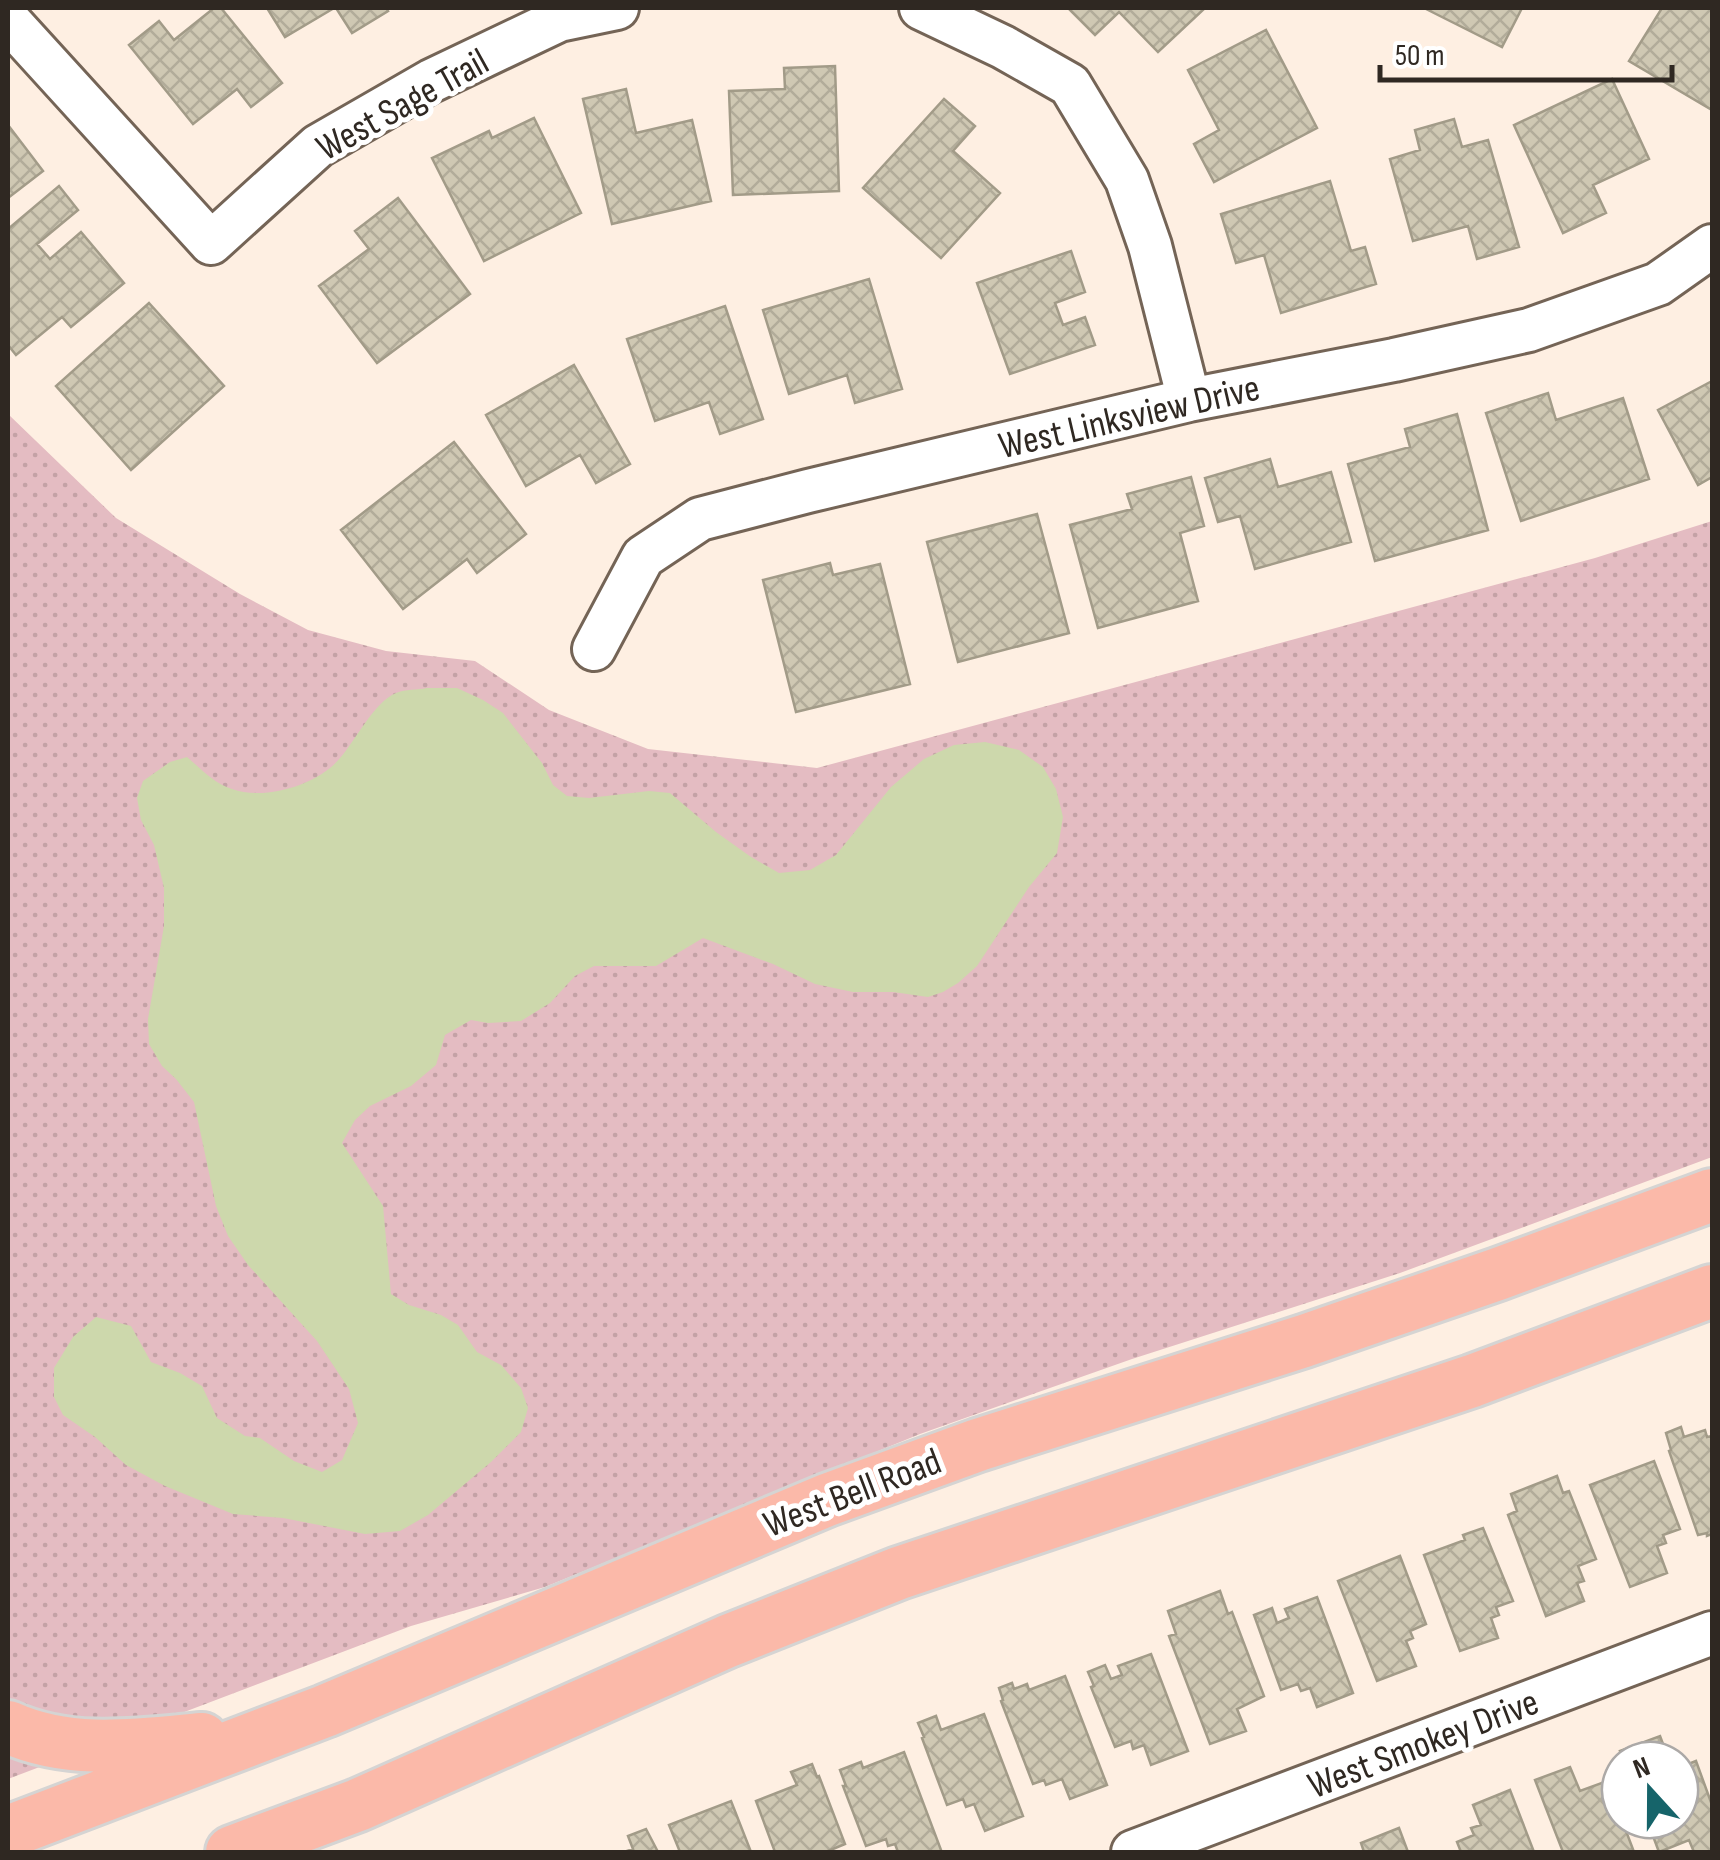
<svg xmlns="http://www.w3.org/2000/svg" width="1720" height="1860" font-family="'Sofia Sans Condensed',sans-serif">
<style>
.green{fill:url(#green-dots)}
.water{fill:#cdd8ac}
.building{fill:url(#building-cross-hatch);stroke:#a29b88;stroke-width:2.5}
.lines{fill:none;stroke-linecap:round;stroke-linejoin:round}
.minor-casing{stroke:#746456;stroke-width:48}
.major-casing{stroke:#d5d4d3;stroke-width:58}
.minor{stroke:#fff;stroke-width:42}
.major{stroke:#fbb9a9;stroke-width:52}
.labels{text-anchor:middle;stroke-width:10;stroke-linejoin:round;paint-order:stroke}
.street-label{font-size:38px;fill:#2f2822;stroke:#fff}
</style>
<defs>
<pattern id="green-dots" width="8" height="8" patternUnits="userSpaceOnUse" patternTransform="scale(2.5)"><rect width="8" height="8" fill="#e4bcc2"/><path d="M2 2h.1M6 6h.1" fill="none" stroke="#c4a2a6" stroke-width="1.8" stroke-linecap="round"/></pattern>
<pattern id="building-cross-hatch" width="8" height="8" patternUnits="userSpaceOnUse" patternTransform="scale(2.5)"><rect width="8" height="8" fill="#cfc8b3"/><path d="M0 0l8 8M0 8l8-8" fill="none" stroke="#b2ac9a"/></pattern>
</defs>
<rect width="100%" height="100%" fill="#feefe2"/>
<path class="green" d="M 8,414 L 116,518 L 240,594 L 308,630 L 386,651 L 475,661 L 549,710 L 648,749 L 817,768 L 1595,558 L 1712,521 L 1712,1157 L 1400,1273 L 1132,1359 L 920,1434 L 545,1587 L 411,1626 L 8,1779 Z"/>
<path class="water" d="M 427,688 L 457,688 L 483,700 L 503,713 L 542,763 L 553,785 L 567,796 L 589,798 L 649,791 L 670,793 L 716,832 L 751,857 L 779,873 L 810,870 L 836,855 L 891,787 L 924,759 L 954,745 L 985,742 L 1019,750 L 1043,767 L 1056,789 L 1063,817 L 1057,853 L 1029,887 L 977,966 L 958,983 L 943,992 L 928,997 L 893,992 L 853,992 L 815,984 L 773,964 L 703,938 L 656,966 L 594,966 L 575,976 L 550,1003 L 521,1021 L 488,1023 L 471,1020 L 445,1035 L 436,1065 L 411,1086 L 370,1106 L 355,1120 L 342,1143 L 383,1206 L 391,1294 L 409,1305 L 441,1315 L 458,1325 L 477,1352 L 501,1365 L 521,1388 L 528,1408 L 521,1432 L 491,1462 L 428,1515 L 400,1531 L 365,1534 L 283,1518 L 233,1514 L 165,1486 L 126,1465 L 95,1437 L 63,1415 L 54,1397 L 54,1368 L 73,1337 L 96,1317 L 131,1326 L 151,1362 L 180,1373 L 202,1386 L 217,1418 L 245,1436 L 260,1438 L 294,1461 L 322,1472 L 342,1460 L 358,1423 L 349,1389 L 317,1341 L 248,1265 L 228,1236 L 216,1206 L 194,1102 L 176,1079 L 162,1066 L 149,1044 L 148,1019 L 164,926 L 164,888 L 154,845 L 141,820 L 137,798 L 143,781 L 170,762 L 187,757 C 201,769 215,784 232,789 C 265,801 318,785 340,758 C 356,740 374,702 396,693 C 405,689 418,690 427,688 Z"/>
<path class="building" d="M 214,8 L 221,8 L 282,83 L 251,107 L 237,89 L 193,124 L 129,45 L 159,21 L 174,40 Z
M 267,8 L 334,8 L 285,37 Z
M 336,8 L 386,8 L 388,11 L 352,33 Z
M 1068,8 L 1205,8 L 1158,52 L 1119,12 L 1095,35 Z
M 1424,8 L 1522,8 L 1502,47 Z
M 1662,8 L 1712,8 L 1712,110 L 1629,61 Z
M 1266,30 L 1317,128 L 1214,182 L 1194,144 L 1219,130 L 1188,70 Z
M 835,66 L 839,191 L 733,195 L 729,91 L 785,89 L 784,68 Z
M 1612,79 L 1649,159 L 1593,185 L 1606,213 L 1563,233 L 1514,125 Z
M 626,89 L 636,133 L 692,120 L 711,201 L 612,224 L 583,99 Z
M 944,99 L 975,126 L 953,151 L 1000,193 L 941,258 L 863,188 Z
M 534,118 L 581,213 L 484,261 L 432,158 L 489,131 L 492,138 Z
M 1454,119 L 1462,147 L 1488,140 L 1519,247 L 1477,259 L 1468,226 L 1413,241 L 1390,159 L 1420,150 L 1415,130 Z
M 8,125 L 43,171 L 8,198 Z
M 1330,181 L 1351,251 L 1365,247 L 1376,284 L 1281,313 L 1264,255 L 1236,263 L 1221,214 Z
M 59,186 L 78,210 L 37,244 L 50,259 L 81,232 L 124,283 L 71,327 L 62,317 L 16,355 L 8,345 L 8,229 Z
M 398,198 L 470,294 L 377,363 L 319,286 L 369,249 L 355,231 Z
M 1071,251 L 1085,292 L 1055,303 L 1063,325 L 1085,317 L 1095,345 L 1010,374 L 977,283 Z
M 869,279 L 902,389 L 855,403 L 847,375 L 789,394 L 763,310 Z
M 149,303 L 224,386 L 131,470 L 56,386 Z
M 725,306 L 763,419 L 720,434 L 709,402 L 655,421 L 627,339 Z
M 574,365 L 630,464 L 596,483 L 580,455 L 526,486 L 486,415 Z
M 1712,381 L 1712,477 L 1698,485 L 1658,410 Z
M 1548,393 L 1556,420 L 1623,398 L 1649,479 L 1521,521 L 1486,413 Z
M 1457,414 L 1488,530 L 1375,561 L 1348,464 L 1410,447 L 1405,429 Z
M 454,442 L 526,534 L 477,573 L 467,559 L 403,609 L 341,530 Z
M 1270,459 L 1278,487 L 1331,472 L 1351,542 L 1255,569 L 1240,516 L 1218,522 L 1205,478 Z
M 1191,477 L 1204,526 L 1180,533 L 1198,601 L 1098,628 L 1070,525 L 1132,509 L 1127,494 Z
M 1037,514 L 1069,633 L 958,662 L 927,542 Z
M 830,563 L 833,575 L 880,564 L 910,684 L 796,712 L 763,580 Z
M 1681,1427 L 1684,1437 L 1705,1430 L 1707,1437 L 1712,1436 L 1712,1534 L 1707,1536 L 1707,1533 L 1698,1535 L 1669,1451 L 1671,1450 L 1666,1433 Z
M 1654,1461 L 1680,1529 L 1663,1535 L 1666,1543 L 1657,1546 L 1667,1573 L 1630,1587 L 1590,1485 Z
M 1557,1476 L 1563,1493 L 1569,1491 L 1596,1559 L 1578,1566 L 1584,1581 L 1577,1583 L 1584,1601 L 1546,1616 L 1508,1515 L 1517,1511 L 1511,1494 Z
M 1483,1528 L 1513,1601 L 1496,1607 L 1499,1615 L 1491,1618 L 1498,1638 L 1460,1651 L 1424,1555 L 1465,1540 L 1463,1535 Z
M 1400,1556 L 1426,1624 L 1410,1631 L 1413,1638 L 1406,1641 L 1416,1666 L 1377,1681 L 1338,1581 Z
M 1220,1591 L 1228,1614 L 1232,1612 L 1264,1696 L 1237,1709 L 1246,1731 L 1210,1744 L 1169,1636 L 1176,1634 L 1168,1611 Z
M 1317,1597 L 1353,1693 L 1317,1707 L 1310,1688 L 1301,1691 L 1298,1684 L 1281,1690 L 1254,1615 L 1272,1608 L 1277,1623 L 1289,1618 L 1285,1609 Z
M 1151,1654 L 1188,1751 L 1151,1765 L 1144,1745 L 1133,1749 L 1131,1741 L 1115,1747 L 1091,1687 L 1094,1686 L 1088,1672 L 1105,1665 L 1111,1679 L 1122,1675 L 1118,1666 Z
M 1065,1676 L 1107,1785 L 1070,1799 L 1062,1779 L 1046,1785 L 1044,1780 L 1033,1784 L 1001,1701 L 1003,1700 L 999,1688 L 1012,1683 L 1014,1689 L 1027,1684 L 1029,1690 Z
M 984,1714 L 1023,1816 L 985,1831 L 974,1804 L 966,1807 L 963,1799 L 947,1805 L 922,1738 L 924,1737 L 918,1723 L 936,1716 L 941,1730 Z
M 1660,1736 L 1669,1760 L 1624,1760 L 1620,1751 Z
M 904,1752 L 941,1850 L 935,1852 L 898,1852 L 895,1844 L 888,1846 L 886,1839 L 866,1846 L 843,1786 L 846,1786 L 840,1770 L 861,1762 L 863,1768 Z
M 1696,1761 L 1712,1805 L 1712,1852 L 1694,1852 L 1689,1840 L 1659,1852 L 1647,1820 L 1680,1820 L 1680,1765 L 1681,1767 Z
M 812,1764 L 817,1777 L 819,1776 L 845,1844 L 828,1851 L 829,1852 L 775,1852 L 756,1801 L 797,1785 L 791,1772 Z
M 1570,1767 L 1580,1791 L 1607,1781 L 1634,1852 L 1563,1852 L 1535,1780 Z
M 1510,1790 L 1534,1852 L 1461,1852 L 1457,1842 L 1474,1835 L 1471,1828 L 1481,1825 L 1473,1805 Z
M 731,1801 L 751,1852 L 680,1852 L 669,1825 Z
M 1399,1828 L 1408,1852 L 1364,1852 L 1361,1843 Z
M 646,1829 L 658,1852 L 624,1852 L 633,1849 L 628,1836 Z"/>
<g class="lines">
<g class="minor-casing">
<path id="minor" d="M 921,8 L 1003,47 L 1070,85 L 1127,180 L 1150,246 L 1189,400
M 8,20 L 211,243 L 318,146 L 431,81 L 559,20 L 617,8
M 594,649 L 643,557 L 700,519 L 808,491 L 1189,400 L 1394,360 L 1529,330 L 1658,284 L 1712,246
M 1133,1852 L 1712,1633"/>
</g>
<g class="major-casing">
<path id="major" d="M 8,1727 C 69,1755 137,1745 202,1739
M 8,1832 L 325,1711 L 827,1500 L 978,1445 L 1304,1341 L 1498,1274 L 1712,1195
M 232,1852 L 358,1805 L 728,1641 L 899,1573 L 1472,1381 L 1712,1291"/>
</g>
<use href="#minor" class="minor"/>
<use href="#major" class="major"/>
</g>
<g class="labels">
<g class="street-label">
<text transform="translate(402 104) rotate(-29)" y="13">West Sage Trail</text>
<text transform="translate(1129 416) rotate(-13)" y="13">West Linksview Drive</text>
<text transform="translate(852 1492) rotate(-21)" y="13">West Bell Road</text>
<text transform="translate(1423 1743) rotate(-21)" y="13">West Smokey Drive</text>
</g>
</g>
<rect width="1720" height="1860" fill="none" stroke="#2f2822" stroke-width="20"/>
<g transform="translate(1650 1790) rotate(339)"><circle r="48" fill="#ffffff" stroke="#aca9a7" stroke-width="2.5"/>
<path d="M0-8L18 38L0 25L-18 38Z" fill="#16646a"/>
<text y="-15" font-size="28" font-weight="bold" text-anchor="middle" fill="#2f2822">N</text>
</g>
<path d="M1380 65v15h292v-15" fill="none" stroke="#2f2822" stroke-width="5"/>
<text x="1395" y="65" font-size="30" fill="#2f2822" stroke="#ffffff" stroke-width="8" paint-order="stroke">50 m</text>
</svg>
